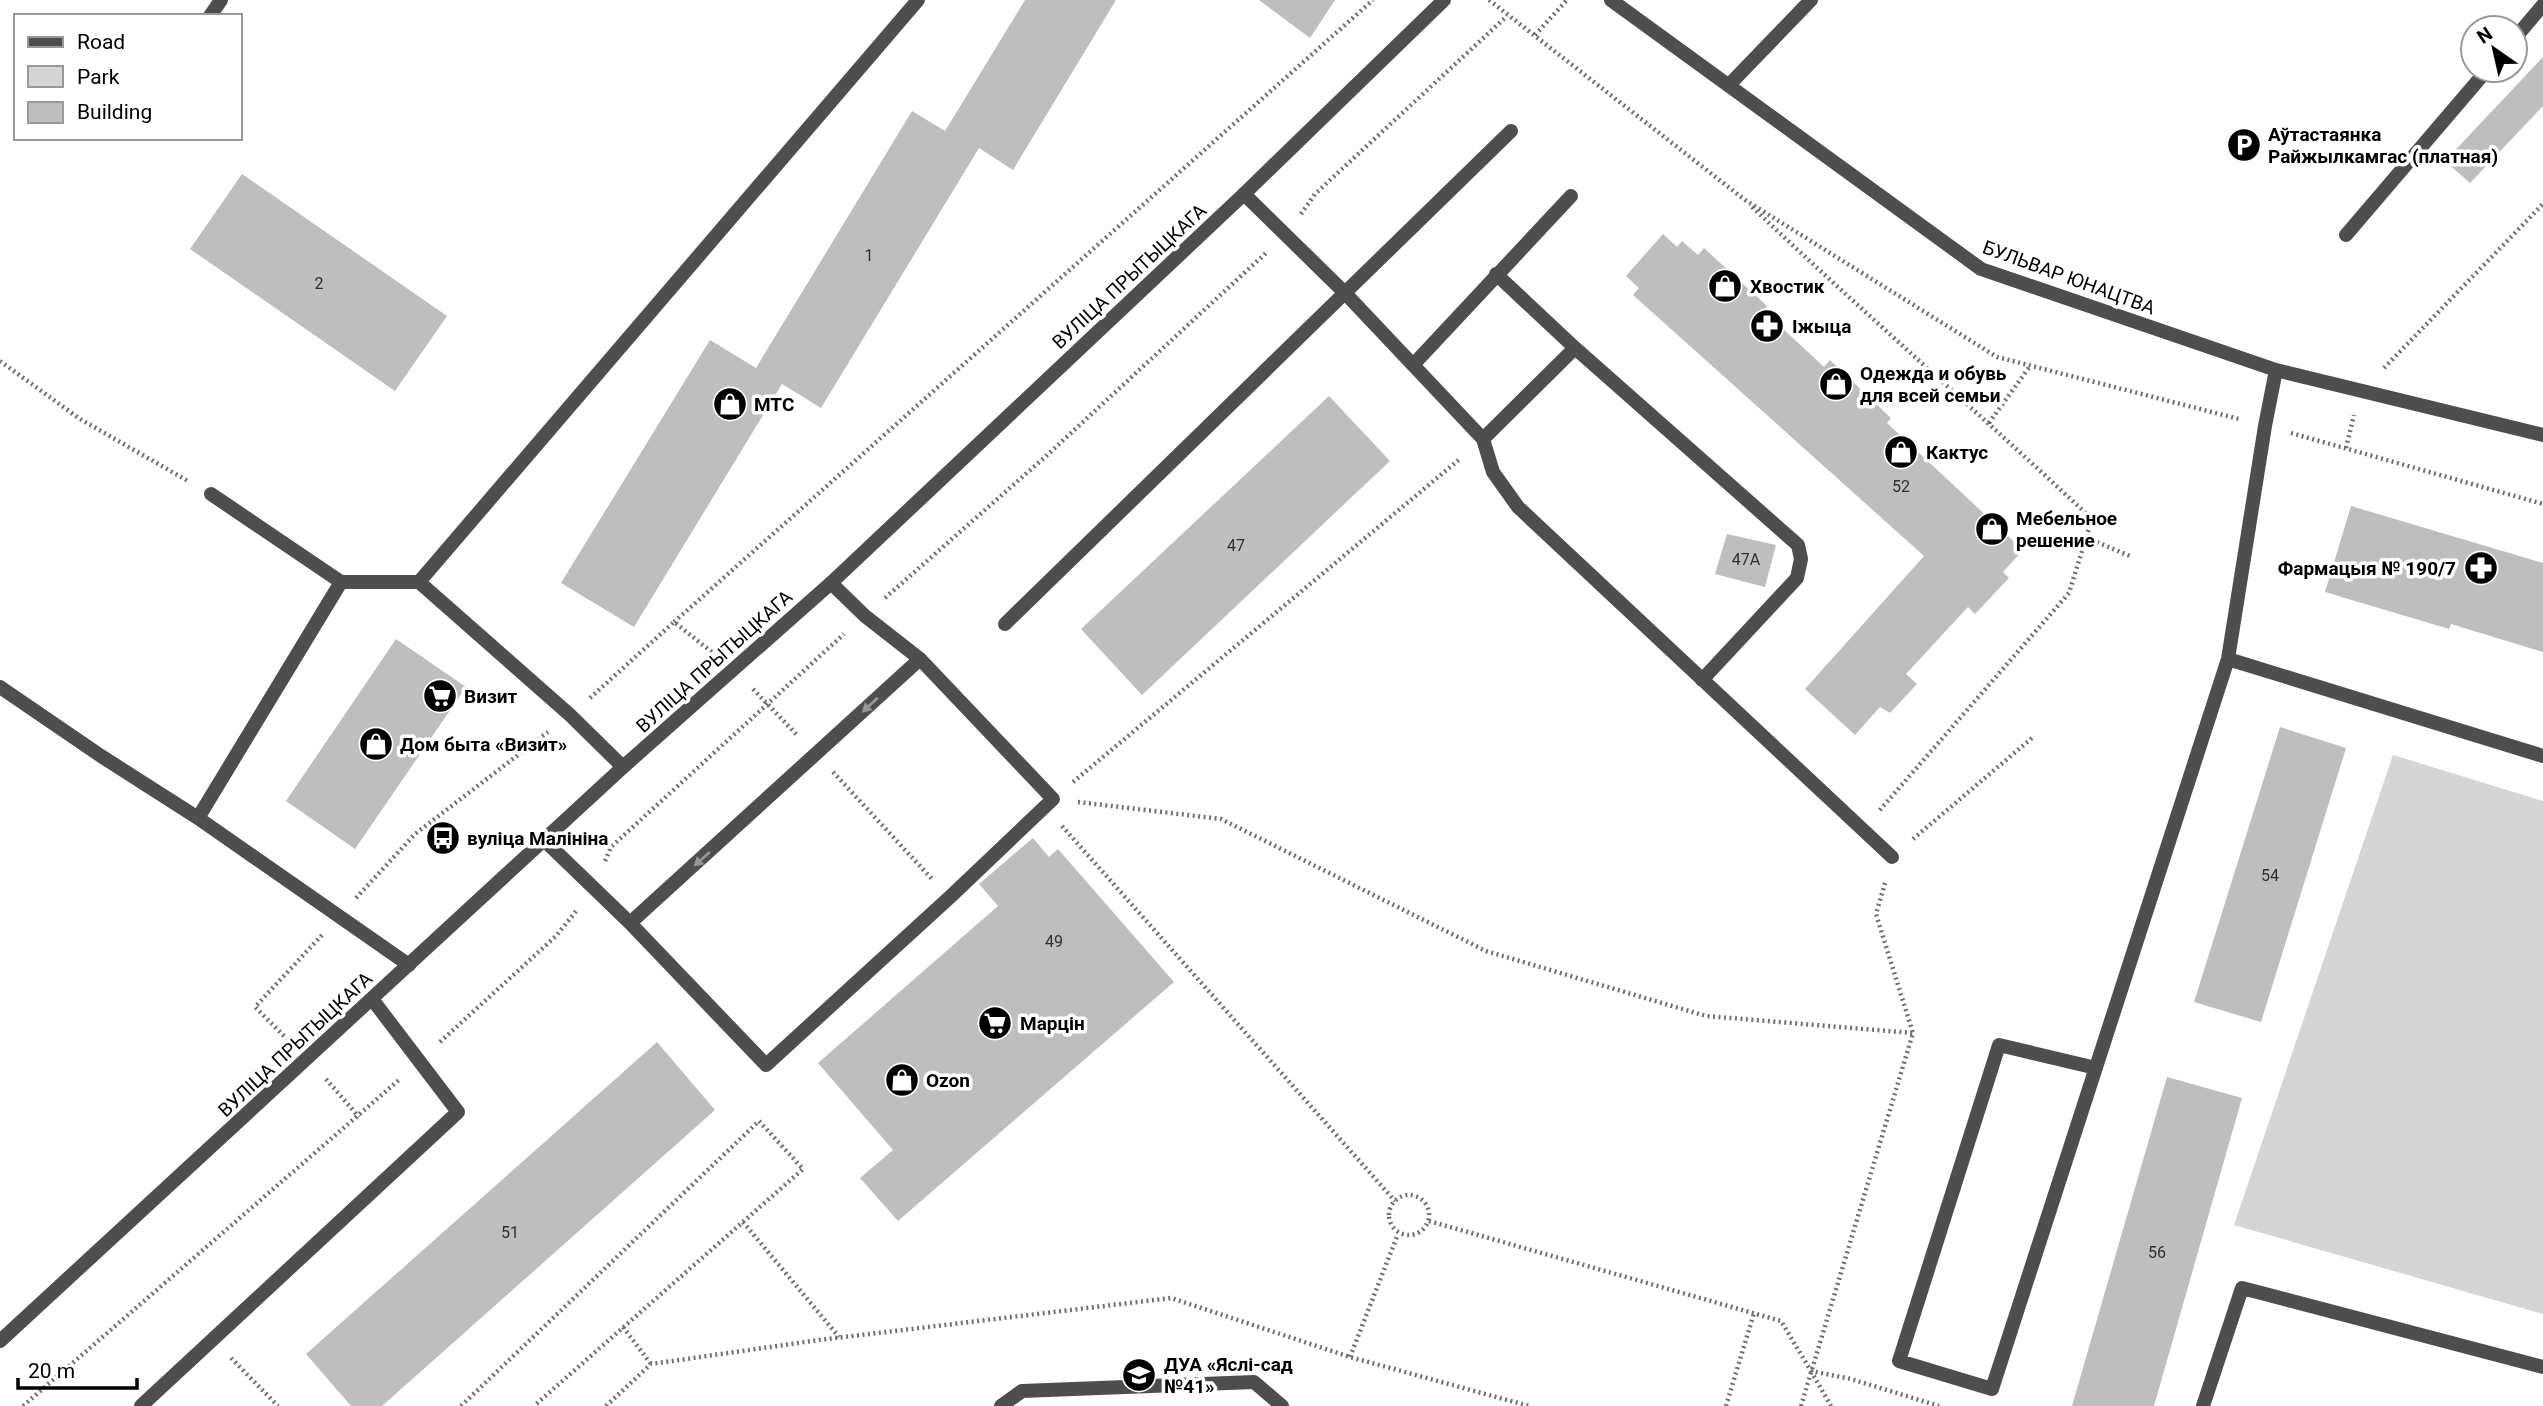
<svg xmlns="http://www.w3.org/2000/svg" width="2543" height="1406" font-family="Roboto,sans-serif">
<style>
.green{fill:#d5d5d5}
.building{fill:#bebebe}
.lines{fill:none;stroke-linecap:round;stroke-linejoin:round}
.path{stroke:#707070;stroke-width:4.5;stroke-dasharray:2 3.5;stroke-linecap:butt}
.service{stroke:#4e4e4e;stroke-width:14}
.minor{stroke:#4e4e4e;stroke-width:14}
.tertiary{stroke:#4e4e4e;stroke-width:14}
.oneway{fill:#959595}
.labels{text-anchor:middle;stroke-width:7;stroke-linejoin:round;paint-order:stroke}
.number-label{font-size:16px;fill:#303030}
.poi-label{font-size:19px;font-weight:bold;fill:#000;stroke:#fff;text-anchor:start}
.street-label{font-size:19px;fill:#000;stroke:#fff}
</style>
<rect width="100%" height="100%" fill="#fff"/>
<path class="green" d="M 2393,755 L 2543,801 L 2543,1314 L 2234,1225 Z"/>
<path class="building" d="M 1025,0 L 1116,0 L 1013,170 L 979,148 L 821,408 L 782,384 L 634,627 L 561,583 L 710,340 L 756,368 L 912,111 L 945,131 Z
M 1259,0 L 1335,0 L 1310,38 Z
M 2543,57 L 2543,106 L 2470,183 L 2445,161 Z
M 242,174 L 447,316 L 395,391 L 190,249 Z
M 1663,234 L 1677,247 L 1682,241 L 1698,255 L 1704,248 L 1767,306 L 1763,310 L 1824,367 L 1830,360 L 1891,418 L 1887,423 L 2023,550 L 2003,572 L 2009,578 L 1975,614 L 1968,607 L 1906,674 L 1917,684 L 1890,713 L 1880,707 L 1855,735 L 1805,689 L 1924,556 L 1633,295 L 1639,288 L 1626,276 Z
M 1329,396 L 1390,461 L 1142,695 L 1081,629 Z
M 2351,506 L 2543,563 L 2543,652 L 2451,624 L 2449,629 L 2325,592 Z
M 1727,534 L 1776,545 L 1765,587 L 1715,574 Z
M 396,639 L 466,687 L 355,849 L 286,801 Z
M 2280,727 L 2346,748 L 2261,1022 L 2194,1002 Z
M 1033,838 L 1049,857 L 1058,849 L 1174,982 L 898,1221 L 860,1178 L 893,1150 L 818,1063 L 998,906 L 979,884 Z
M 657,1042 L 715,1110 L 382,1406 L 351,1406 L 306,1354 Z
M 2167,1077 L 2242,1098 L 2154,1406 L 2072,1406 Z"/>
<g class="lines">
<path class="path" d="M 1489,0 L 1745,200 L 1997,357 L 2239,419
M 1535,35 L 1567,0
M 1752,207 C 1864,313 1980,414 2092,519 L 2069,593 L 1879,811
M 1301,214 L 1315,194 L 1507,16
M 0,361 L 80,419 L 188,481
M 2384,368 L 2543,204
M 1989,423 L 2030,366
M 2291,433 L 2543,504
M 2346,448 L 2354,415
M 2087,538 L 2130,556
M 885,598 L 1045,457 L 1267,252
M 674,622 L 1373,0
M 753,689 L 798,736
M 590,698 L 674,622 L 713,653
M 833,772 L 932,879
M 1073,782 L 1461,458
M 1078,802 L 1221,819 L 1486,951 L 1706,1016 L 1913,1033
M 1062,826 L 1395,1201
M 1913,839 L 2032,738
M 605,861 L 611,847 L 844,634
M 356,898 L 415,834 L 548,732
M 288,1040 L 255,1007 L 322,935
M 440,1042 L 556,936 L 577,910
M 326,1079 L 359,1117
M1389 1215a20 20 0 1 1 40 0a20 20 0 1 1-40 0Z
M 1429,1221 L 1781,1321 L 1811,1371 L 1851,1379 L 1939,1406
M 743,1222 L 839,1337
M 623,1327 L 651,1364
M 1350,1357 L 1398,1234
M 231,1358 L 278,1406
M 1811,1371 L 1831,1406
M 23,1406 L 400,1079
M 461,1406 L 759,1121 L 803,1169 L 534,1406
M 606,1406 L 651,1364 L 819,1340 L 1171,1298 L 1350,1357 L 1529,1406
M 1726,1406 L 1754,1313
M 1801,1406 L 1913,1033 L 1876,914 L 1885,883"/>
<path class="service" d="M 210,16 L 221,0
M 2515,38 L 2543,5
M 1729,85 L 1811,0
M 1244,194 L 1345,293 L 1483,439 L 1493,472 L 1518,507 L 1892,857
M 2346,235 L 2487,70
M 1496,274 L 1575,348 L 1798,545 L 1801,559 L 1797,578 L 1702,680
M 1413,365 L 1571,196
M 1483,439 L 1575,348
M 211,494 L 341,582 L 419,582 L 570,715 L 623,767
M 419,582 L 918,0
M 1005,624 L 1511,131
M 2228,659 L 2543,756
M 0,687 L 101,756 L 198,818 L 409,965
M 198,818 L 341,582
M 544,840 L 630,923 L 766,1065 L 950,897 L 1053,799 L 920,659 L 865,616 L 831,583
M 630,923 L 920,659
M 2096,1068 L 1999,1045 L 1899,1361 L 1992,1389 L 2228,659 L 2265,426 L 2276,370
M 141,1406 L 458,1112 L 372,999
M 1001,1406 L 1022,1391 L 1254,1382 L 1282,1406
M 2203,1406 L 2242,1288 L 2543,1367"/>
<path class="minor" d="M 1611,0 L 1981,269 L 2276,370 L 2543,435"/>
<path class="tertiary" d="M 0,1341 L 623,767 L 831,583 L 1244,194 L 1444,0"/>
</g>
<defs><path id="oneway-solid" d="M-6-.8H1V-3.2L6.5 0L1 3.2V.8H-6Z" transform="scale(1.75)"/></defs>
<g class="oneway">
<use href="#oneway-solid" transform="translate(870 705) rotate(137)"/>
<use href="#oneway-solid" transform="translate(702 859) rotate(138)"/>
</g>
<defs>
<g id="parking-disc" transform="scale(1.75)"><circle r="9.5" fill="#000" stroke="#fff"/><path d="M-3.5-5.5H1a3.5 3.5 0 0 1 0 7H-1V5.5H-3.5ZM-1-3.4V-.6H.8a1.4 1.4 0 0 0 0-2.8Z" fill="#fff"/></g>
<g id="shop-disc" transform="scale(1.75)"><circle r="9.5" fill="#000" stroke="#fff"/><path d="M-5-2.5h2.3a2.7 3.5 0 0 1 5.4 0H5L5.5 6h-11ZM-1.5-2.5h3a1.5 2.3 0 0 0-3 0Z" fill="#fff"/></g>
<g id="pharmacy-disc" transform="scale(1.75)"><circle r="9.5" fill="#000" stroke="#fff"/><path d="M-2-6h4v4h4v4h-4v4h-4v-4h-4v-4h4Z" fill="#fff"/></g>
<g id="supermarket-disc" transform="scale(1.75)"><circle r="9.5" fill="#000" stroke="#fff"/><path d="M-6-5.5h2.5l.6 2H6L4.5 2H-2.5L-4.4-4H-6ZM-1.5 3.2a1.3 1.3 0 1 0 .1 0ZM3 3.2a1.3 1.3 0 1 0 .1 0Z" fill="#fff"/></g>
<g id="bus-disc" transform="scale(1.75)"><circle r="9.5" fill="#000" stroke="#fff"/><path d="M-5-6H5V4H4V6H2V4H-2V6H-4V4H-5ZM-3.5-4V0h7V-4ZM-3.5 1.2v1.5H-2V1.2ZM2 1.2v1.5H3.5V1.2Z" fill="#fff"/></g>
<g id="school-disc" transform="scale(1.75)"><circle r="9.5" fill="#000" stroke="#fff"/><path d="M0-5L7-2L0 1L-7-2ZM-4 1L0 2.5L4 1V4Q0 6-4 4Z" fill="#fff"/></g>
</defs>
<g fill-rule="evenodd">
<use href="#parking-disc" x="2244" y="145"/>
<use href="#shop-disc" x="1725" y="286"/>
<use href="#pharmacy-disc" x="1767" y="326"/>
<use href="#shop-disc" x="1836" y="384"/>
<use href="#shop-disc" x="730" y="404"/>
<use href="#shop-disc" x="1901" y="452"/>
<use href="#shop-disc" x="1992" y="529"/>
<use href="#pharmacy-disc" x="2481" y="568"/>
<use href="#supermarket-disc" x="440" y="696"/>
<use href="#shop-disc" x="376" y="744"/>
<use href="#bus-disc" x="443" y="838"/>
<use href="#supermarket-disc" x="995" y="1023"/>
<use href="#shop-disc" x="902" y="1080"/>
<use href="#school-disc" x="1139" y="1375"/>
</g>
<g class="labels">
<g class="number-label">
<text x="869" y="261">1</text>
<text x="319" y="289">2</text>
<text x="1901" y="492">52</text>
<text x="1236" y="551">47</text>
<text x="1746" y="565">47А</text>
<text x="2270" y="881">54</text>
<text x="1054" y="947">49</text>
<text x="510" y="1238">51</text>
<text x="2157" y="1258">56</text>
</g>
<g class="poi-label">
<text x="2268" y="141">Аўтастаянка<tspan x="2268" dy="22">Райжылкамгас (платная)</tspan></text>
<text x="1750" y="293">Хвостик</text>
<text x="1792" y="333">Іжыца</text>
<text x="1860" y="380">Одежда и обувь<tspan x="1860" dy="22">для всей семьи</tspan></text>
<text x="754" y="411">МТС</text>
<text x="1926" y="459">Кактус</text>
<text x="2016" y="525">Мебельное<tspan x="2016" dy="22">решение</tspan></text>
<text x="2456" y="575" text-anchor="end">Фармацыя № 190/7</text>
<text x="464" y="703">Визит</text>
<text x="400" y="751">Дом быта «Визит»</text>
<text x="467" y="845">вуліца Малініна</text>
<text x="1020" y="1030">Марцін</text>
<text x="926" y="1087">Ozon</text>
<text x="1164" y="1371">ДУА «Яслі-сад<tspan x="1164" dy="22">№41»</tspan></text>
</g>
<g class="street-label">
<text transform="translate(1129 276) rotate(-43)" y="7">ВУЛІЦА ПРЫТЫЦКАГА</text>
<text transform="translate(2069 277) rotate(20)" y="7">БУЛЬВАР ЮНАЦТВА</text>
<text transform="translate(714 661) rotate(-42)" y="7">ВУЛІЦА ПРЫТЫЦКАГА</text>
<text transform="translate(295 1044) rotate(-43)" y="7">ВУЛІЦА ПРЫТЫЦКАГА</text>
</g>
</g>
<rect x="14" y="14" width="228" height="126" fill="#ffffff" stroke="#999999" stroke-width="2"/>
<rect x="28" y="37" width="35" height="10" fill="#4e4e4e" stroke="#999999" stroke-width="2"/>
<text x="77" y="49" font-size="21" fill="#000000">Road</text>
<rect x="28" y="66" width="35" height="21" fill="#d5d5d5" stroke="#999999" stroke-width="2"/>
<text x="77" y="84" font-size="21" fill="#000000">Park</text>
<rect x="28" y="102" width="35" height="21" fill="#bebebe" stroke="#999999" stroke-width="2"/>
<text x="77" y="119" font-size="21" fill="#000000">Building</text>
<g transform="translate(2494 49) rotate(326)"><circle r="33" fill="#ffffff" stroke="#999999" stroke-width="2"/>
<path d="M0-5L12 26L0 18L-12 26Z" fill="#000000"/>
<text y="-10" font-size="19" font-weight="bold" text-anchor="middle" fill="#000000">N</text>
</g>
<path d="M18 1378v10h119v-10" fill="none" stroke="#000000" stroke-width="3.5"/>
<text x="28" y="1378" font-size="21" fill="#000000" stroke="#ffffff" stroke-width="5" paint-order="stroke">20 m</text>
</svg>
